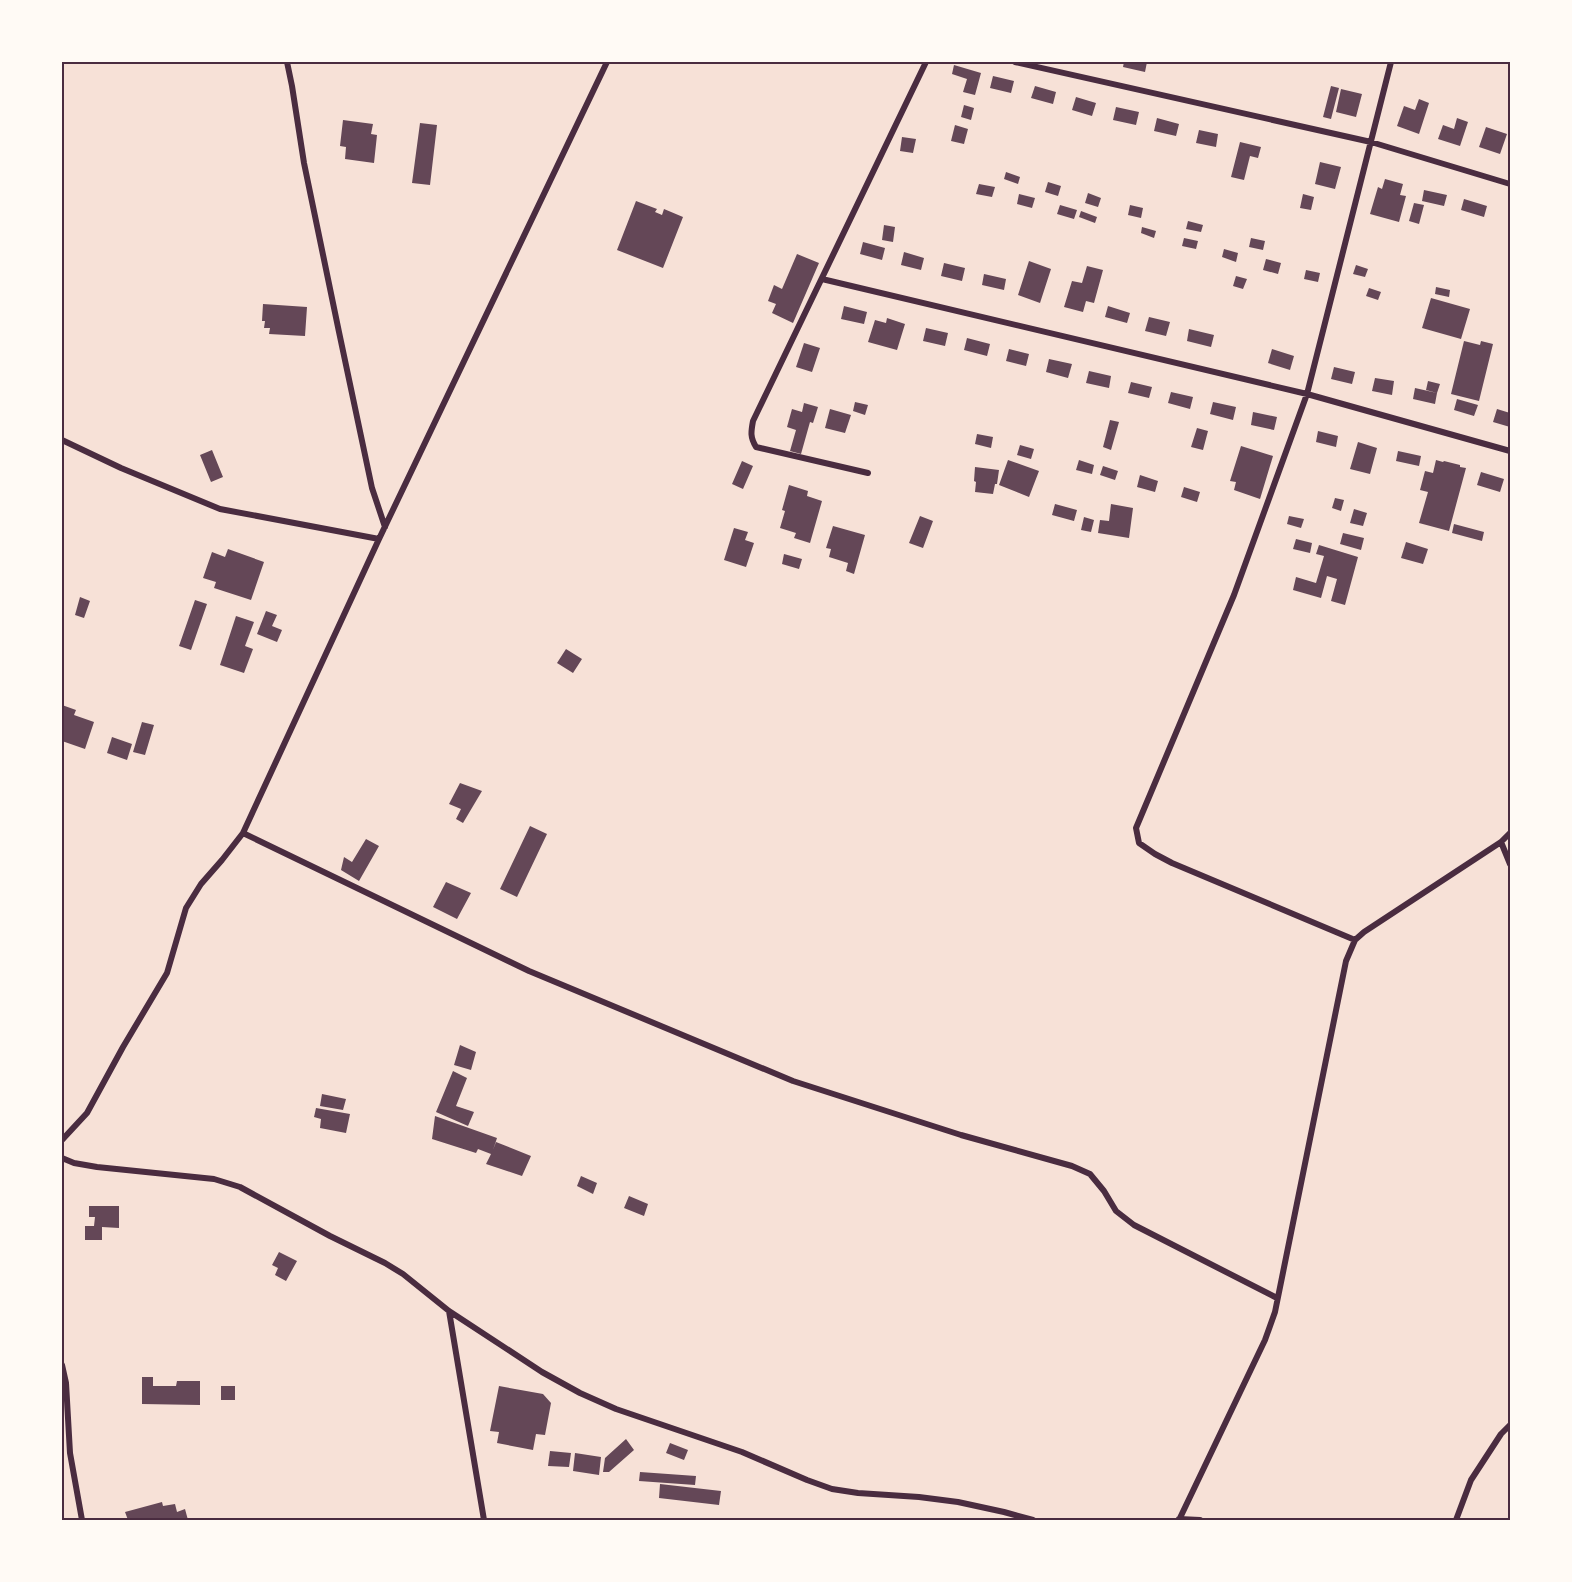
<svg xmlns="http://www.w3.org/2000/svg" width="1572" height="1582" font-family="Barlow,sans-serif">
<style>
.building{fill:#644757}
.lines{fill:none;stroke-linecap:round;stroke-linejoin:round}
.minor{stroke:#4a2c40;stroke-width:6}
.neatline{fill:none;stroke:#4a2c40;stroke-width:2}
</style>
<rect width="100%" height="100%" fill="#f7e1d7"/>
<path class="building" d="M 1124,62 L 1147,62 L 1145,72 L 1123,67 Z
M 954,65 L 981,73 L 975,95 L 963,92 L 967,79 L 952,74 Z
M 993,76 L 1014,81 L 1011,93 L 990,88 Z
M 1035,86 L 1056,92 L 1053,104 L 1031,98 Z
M 1331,86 L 1339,88 L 1331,119 L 1323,117 Z
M 1341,89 L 1362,94 L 1356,117 L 1336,112 Z
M 1076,97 L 1096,103 L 1092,116 L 1072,110 Z
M 1419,99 L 1429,103 L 1419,134 L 1397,126 L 1404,106 L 1415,110 Z
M 964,105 L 974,108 L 971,120 L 961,117 Z
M 1116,107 L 1139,112 L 1136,125 L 1113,120 Z
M 1157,118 L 1179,124 L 1176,136 L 1154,131 Z
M 1457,118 L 1468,122 L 1460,146 L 1438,139 L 1443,125 L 1454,129 Z
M 343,120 L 373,124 L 371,134 L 377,135 L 374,163 L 345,159 L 346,147 L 340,146 Z
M 420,123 L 437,125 L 430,185 L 412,183 Z
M 955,125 L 968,129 L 964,144 L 951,141 Z
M 1486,127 L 1507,134 L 1500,154 L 1479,147 Z
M 1199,130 L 1218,134 L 1216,147 L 1196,143 Z
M 902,137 L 916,139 L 913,153 L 900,151 Z
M 1240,142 L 1261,147 L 1258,158 L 1250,156 L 1244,180 L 1231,177 Z
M 1320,162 L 1341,167 L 1335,189 L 1315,184 Z
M 1006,172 L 1020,177 L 1018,184 L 1004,179 Z
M 1385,179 L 1403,184 L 1400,195 L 1406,196 L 1399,222 L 1370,214 L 1378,187 L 1382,189 Z
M 1048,182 L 1061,186 L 1058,196 L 1045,192 Z
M 979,184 L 995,187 L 992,197 L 976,194 Z
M 1424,190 L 1447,195 L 1444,206 L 1422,201 Z
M 1088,193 L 1101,198 L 1098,207 L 1085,203 Z
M 1019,194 L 1035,198 L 1032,208 L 1017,204 Z
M 1303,194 L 1314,197 L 1311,210 L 1300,208 Z
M 1464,199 L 1487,206 L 1484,217 L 1461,210 Z
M 636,201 L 657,209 L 655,212 L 662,215 L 664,209 L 683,217 L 663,268 L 617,250 Z
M 1414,203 L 1424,205 L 1419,224 L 1409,221 Z
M 1060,205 L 1077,210 L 1074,219 L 1057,214 Z
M 1130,205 L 1143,208 L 1141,218 L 1128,215 Z
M 1081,211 L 1097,217 L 1095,223 L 1079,217 Z
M 1188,221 L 1203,225 L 1201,232 L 1186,229 Z
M 884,225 L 895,227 L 893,242 L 882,240 Z
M 1142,227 L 1156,231 L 1154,238 L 1141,233 Z
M 1184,238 L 1198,241 L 1196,249 L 1182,246 Z
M 1251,238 L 1265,241 L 1263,250 L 1249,247 Z
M 863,242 L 885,248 L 882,260 L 860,254 Z
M 1224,249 L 1238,253 L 1236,262 L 1222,257 Z
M 904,252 L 924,258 L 921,270 L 901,265 Z
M 797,254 L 819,263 L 793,323 L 772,313 L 776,304 L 768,301 L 774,285 L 782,289 Z
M 1266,259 L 1281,263 L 1278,274 L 1263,270 Z
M 1029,261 L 1051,269 L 1040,303 L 1018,295 Z
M 944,263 L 965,268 L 962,281 L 941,276 Z
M 1356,265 L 1368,269 L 1365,277 L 1353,274 Z
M 1087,266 L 1103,270 L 1094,303 L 1086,301 L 1083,312 L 1064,307 L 1072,281 L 1082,283 Z
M 1306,270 L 1320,273 L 1318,282 L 1304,279 Z
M 984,274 L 1006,279 L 1004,290 L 982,285 Z
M 1236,276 L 1247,279 L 1243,289 L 1233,286 Z
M 1436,287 L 1450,290 L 1449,297 L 1435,294 Z
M 1369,288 L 1381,292 L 1378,300 L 1366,296 Z
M 1431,298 L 1470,309 L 1461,339 L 1422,328 Z
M 263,304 L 307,307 L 305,336 L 269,334 L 270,328 L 264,328 L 265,321 L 262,321 Z
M 844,306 L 867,312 L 864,324 L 841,319 Z
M 1108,306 L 1130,313 L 1127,323 L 1105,317 Z
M 1149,317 L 1170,322 L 1166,336 L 1145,331 Z
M 887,318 L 905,324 L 897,350 L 868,342 L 875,320 L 886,323 Z
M 926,328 L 948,333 L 945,346 L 923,341 Z
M 1189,329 L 1214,335 L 1211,347 L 1187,341 Z
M 967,338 L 990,344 L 987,356 L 964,350 Z
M 1464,341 L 1480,345 L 1481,341 L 1493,344 L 1479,401 L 1451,394 Z
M 804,343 L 820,348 L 812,372 L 796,367 Z
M 1009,349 L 1029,354 L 1026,366 L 1006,361 Z
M 1272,349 L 1294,356 L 1290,370 L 1268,363 Z
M 1049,359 L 1072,364 L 1068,378 L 1046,372 Z
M 1334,367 L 1355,372 L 1352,384 L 1331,379 Z
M 1089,371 L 1111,376 L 1109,388 L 1086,383 Z
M 1375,378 L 1394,381 L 1392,395 L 1372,391 Z
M 1428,381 L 1440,384 L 1437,393 L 1426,390 Z
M 1131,382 L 1152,387 L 1149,398 L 1128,393 Z
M 1415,388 L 1437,393 L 1435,404 L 1413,399 Z
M 1171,392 L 1193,397 L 1190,409 L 1168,403 Z
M 1457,399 L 1478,405 L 1474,416 L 1454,410 Z
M 855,402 L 868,405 L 865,415 L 853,411 Z
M 1213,402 L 1236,407 L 1233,420 L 1210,414 Z
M 804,403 L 818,407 L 813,423 L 810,422 L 801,454 L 790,451 L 796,430 L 787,427 L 792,409 L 802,412 Z
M 830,409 L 851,415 L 845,433 L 825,428 Z
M 1497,409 L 1510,413 L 1510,427 L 1493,422 Z
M 1253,412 L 1277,417 L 1274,430 L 1251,425 Z
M 1110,420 L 1119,422 L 1111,450 L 1103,447 Z
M 1197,428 L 1208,431 L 1203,450 L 1191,447 Z
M 1318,431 L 1338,436 L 1336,447 L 1316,442 Z
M 977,434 L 993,437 L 991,448 L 975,444 Z
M 1358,442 L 1377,448 L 1370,474 L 1350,469 Z
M 1020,445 L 1034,449 L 1031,459 L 1017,455 Z
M 1241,446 L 1273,456 L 1260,499 L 1234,490 L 1236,482 L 1230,481 Z
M 212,450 L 223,477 L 211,482 L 200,455 Z
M 1398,451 L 1421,456 L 1419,466 L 1396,461 Z
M 1008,460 L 1039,471 L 1029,497 L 999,485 Z
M 1079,460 L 1094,465 L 1092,474 L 1076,470 Z
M 1436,460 L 1443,462 L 1444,461 L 1460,465 L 1460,467 L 1466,468 L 1449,531 L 1419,523 L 1428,492 L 1420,490 L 1425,471 L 1433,473 Z
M 742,461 L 753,466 L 743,489 L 732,484 Z
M 1103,466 L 1118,471 L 1115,480 L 1100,475 Z
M 975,467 L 999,470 L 997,484 L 995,484 L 993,494 L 975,492 L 976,482 L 974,481 Z
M 1481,472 L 1504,479 L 1500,492 L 1477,485 Z
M 1140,475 L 1158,481 L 1155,492 L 1137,487 Z
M 789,485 L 808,491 L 807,496 L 822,501 L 810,543 L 794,538 L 796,533 L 780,528 L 785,511 L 782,510 Z
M 1184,487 L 1200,492 L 1197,502 L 1181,497 Z
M 1335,498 L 1344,500 L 1341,511 L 1332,508 Z
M 1055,504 L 1077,510 L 1074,521 L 1052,515 Z
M 1111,504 L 1133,508 L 1129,538 L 1098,533 L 1100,520 L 1109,521 Z
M 1354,509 L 1367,513 L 1363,526 L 1350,523 Z
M 920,516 L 933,521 L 923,548 L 909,543 Z
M 1289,516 L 1304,519 L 1301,528 L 1287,524 Z
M 1084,517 L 1094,520 L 1091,532 L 1081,530 Z
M 1454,524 L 1484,532 L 1482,541 L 1452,533 Z
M 833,526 L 865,535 L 854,574 L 846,571 L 848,563 L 829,557 L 831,549 L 826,548 Z
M 734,528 L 748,532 L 745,540 L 754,543 L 746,567 L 724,560 Z
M 1343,533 L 1364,538 L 1361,550 L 1340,544 Z
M 1296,539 L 1312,543 L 1310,553 L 1293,549 Z
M 1406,542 L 1428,549 L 1423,564 L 1401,558 Z
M 1319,545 L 1358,557 L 1345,605 L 1331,601 L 1337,579 L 1327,576 L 1321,598 L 1293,590 L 1296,577 L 1316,583 L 1324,556 L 1316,554 Z
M 228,549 L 264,562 L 251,600 L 214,588 L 216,582 L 203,578 L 212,552 L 225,557 Z
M 784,554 L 802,559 L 799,569 L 782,564 Z
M 80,597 L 90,601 L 84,618 L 75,615 Z
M 195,600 L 207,604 L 191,650 L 179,646 Z
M 266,611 L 277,615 L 272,626 L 282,630 L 277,642 L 257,634 Z
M 236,616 L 254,622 L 245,646 L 253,649 L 244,673 L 220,665 Z
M 566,649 L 582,659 L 573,673 L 557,663 Z
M 62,705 L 76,710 L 74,715 L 94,722 L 85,749 L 62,741 Z
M 142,722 L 154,725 L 145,755 L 133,752 Z
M 112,737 L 132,744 L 127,760 L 107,753 Z
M 460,783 L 482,791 L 463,823 L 456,819 L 461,809 L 449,804 Z
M 530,826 L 547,834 L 517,897 L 500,889 Z
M 366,839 L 379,846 L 359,881 L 341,870 L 344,857 L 352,862 Z
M 446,882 L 471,893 L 457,919 L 433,907 Z
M 460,1045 L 476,1052 L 471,1070 L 454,1065 Z
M 453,1071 L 467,1078 L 456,1106 L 474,1112 L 468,1126 L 436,1112 Z
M 322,1094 L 346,1099 L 343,1110 L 320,1106 Z
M 316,1108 L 350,1114 L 346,1133 L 320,1128 L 321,1119 L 314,1117 Z
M 435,1116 L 497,1138 L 493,1150 L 496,1142 L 531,1156 L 522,1176 L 486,1164 L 491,1154 L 478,1149 L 476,1153 L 432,1139 Z
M 581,1176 L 597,1183 L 593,1194 L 577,1186 Z
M 629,1196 L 648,1204 L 644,1216 L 624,1208 Z
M 89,1206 L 119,1206 L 119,1228 L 102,1227 L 102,1240 L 85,1240 L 85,1226 L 94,1226 L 95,1217 L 89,1217 Z
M 279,1252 L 297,1261 L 286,1281 L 275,1275 L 278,1268 L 272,1265 Z
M 142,1377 L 153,1377 L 153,1386 L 176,1386 L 177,1381 L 200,1381 L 200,1405 L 142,1404 Z
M 221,1386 L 235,1386 L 235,1400 L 221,1400 Z
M 499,1386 L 543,1394 L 551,1403 L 545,1435 L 536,1434 L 533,1450 L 497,1443 L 499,1432 L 490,1431 Z
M 626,1439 L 634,1450 L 609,1472 L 603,1472 L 605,1458 Z
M 670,1443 L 688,1450 L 684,1460 L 666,1453 Z
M 550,1451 L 571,1453 L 569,1467 L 548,1466 Z
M 575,1453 L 601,1457 L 599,1475 L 573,1471 Z
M 640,1472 L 696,1476 L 695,1485 L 639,1481 Z
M 660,1484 L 721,1491 L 719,1505 L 659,1498 Z
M 162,1502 L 163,1506 L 175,1504 L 177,1512 L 185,1509 L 188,1520 L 128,1520 L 125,1512 Z"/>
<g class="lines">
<path class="minor" d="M 287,62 L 292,86 L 304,163 L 339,332 L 372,488 L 385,527
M 1015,62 L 1371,142 L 1510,184
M 822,279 L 1307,394 L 1510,451
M 62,440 L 121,468 L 220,509 L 379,539
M 868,473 L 756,447 C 750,437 751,432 753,421 L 926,62
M 243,833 L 529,971 L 793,1081 L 961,1135 L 1072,1166 L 1090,1174 L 1104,1191 L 1116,1211 L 1134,1225 L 1277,1298
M 1501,842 L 1510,864
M 1355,940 L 1172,863 L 1155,854 L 1139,843 L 1136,828 L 1234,595 L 1307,394 L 1391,62
M 62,1140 L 87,1113 L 123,1047 L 167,973 L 186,908 L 201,884 L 222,860 L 243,833 L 379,539 L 607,62
M 62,1158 L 74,1163 L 97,1167 L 214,1179 L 240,1187 L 330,1236 L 385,1263 L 403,1274 L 449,1311 L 542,1372 L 580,1393 L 616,1409 L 742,1452 L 807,1480 L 832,1489 L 858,1493 L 919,1497 L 958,1502 L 1004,1512 L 1033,1520
M 449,1311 L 484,1520
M 62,1365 L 66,1383 L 70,1453 L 82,1520
M 1179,1519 L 1200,1520
M 1179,1520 L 1265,1340 L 1275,1312 L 1346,961 L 1355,940 L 1364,932 L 1501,842 L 1510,833
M 1456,1520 L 1471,1480 L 1501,1434 L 1510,1425"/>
</g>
<rect width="1572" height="1582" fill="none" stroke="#fffaf5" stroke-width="126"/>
<rect x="63" y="63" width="1446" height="1456" class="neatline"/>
</svg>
